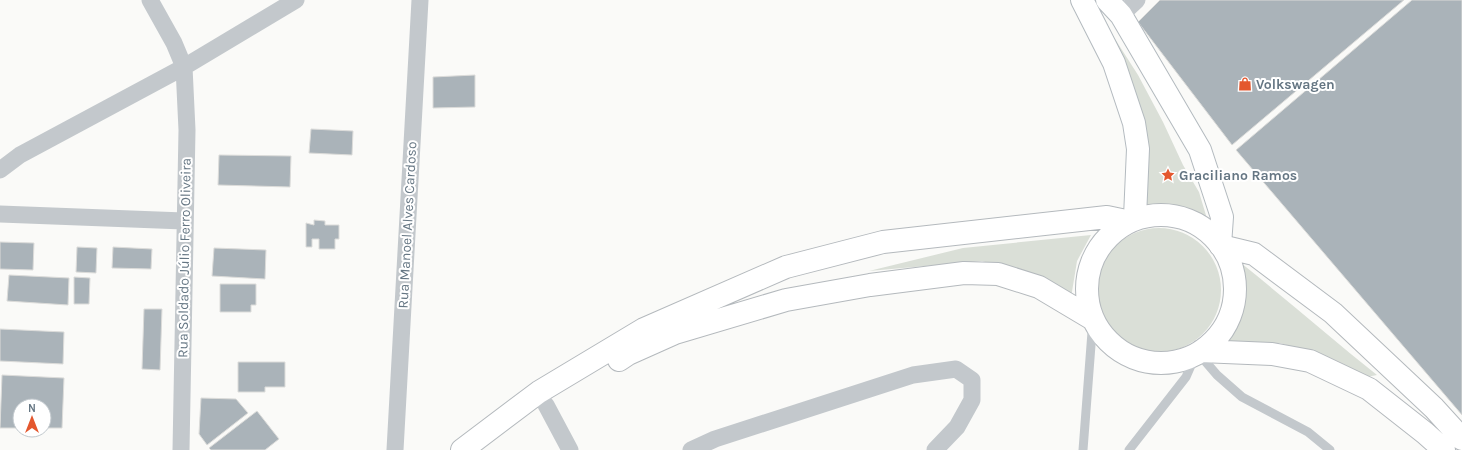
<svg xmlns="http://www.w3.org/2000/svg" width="1462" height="450" font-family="Karla,sans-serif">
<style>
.green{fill:#dadfd7}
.building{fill:#aab3b9;stroke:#dcdcda}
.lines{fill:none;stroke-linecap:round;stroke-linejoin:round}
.secondary-casing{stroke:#b3babf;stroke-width:24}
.highway-casing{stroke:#b4b9bd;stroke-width:24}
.lane{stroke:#c3c8cc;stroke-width:9}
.street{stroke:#c3c8cc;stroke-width:17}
.secondary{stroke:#fff;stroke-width:22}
.highway{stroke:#fff;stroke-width:22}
.labels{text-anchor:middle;stroke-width:4;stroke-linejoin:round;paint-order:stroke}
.poi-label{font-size:14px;font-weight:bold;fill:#657683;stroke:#fff;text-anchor:start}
.street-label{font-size:14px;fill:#657683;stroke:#fff}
</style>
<rect width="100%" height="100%" fill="#fafaf8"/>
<path class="green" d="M 1115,39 L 1138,75 L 1163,122 L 1183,165 L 1199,192 L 1208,222 L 1170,207 L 1146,208 L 1108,40 Z
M1097 290a62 62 0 1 1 124 0a62 62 0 1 1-124 0Z
M 1091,235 L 1077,261 L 1071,298 L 1033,276 L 982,261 L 869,271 L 963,248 Z
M 1241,263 C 1287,300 1331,338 1377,375 L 1361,378 L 1322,356 L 1280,343 L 1226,343 L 1235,327 L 1244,294 Z"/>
<path class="building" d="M 1160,0 L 1404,0 L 1232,145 L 1138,22 Z
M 1412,0 L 1462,0 L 1462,415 L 1236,150 Z
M 475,75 L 475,107 L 433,108 L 433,77 Z
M 311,129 L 353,131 L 352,155 L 309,153 Z
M 219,155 L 291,156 L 290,187 L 218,185 Z
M 314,220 L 325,221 L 325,225 L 339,225 L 339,239 L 335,239 L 335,249 L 319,249 L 319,239 L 312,239 L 312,247 L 306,247 L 306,223 L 314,225 Z
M 0,242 L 34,243 L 33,270 L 0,269 Z
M 77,247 L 97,248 L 96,273 L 76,272 Z
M 113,247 L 152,249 L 151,269 L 112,268 Z
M 214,248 L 266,250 L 265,279 L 212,276 Z
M 9,275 L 69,278 L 68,305 L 7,301 Z
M 74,277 L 90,278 L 89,304 L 74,304 Z
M 220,284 L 256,284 L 256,305 L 251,305 L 251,312 L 220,312 Z
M 144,309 L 162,309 L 160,370 L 142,369 Z
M 0,329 L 64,332 L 63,364 L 0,361 Z
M 238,362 L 285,362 L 285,387 L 265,387 L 265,392 L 238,392 Z
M 2,375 L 64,378 L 62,428 L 44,428 L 44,406 L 20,406 L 20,428 L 0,428 Z
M 201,398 L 236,399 L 248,413 L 207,445 L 199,434 Z
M 257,411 L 279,439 L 265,450 L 211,450 L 209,448 Z"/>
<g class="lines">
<g class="secondary-casing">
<path id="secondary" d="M 1082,0 L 1114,63 L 1134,123 L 1138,149 L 1135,217
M 1107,0 L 1121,15 L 1200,150 L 1222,217 L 1220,245"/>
</g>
<g class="highway-casing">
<path id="highway" d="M1087 289a74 74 0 1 1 148 0a74 74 0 1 1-148 0Z
M 1221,246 L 1254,254 L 1333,313 L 1434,408 L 1462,439
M 1201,351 L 1272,354 L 1310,361 L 1369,389 L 1425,433 L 1444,450
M 619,360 L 628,354 L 675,333 L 786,300 L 870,285 L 964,273 L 998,274 L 1039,287 L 1091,318
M 462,450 L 539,392 L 644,329 L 786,267 L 883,242 L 1107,217 L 1126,221"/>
</g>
<path class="lane" d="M 1199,354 L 1217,375 L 1242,397 L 1308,432 L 1330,450
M 1083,450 L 1092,332 L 1095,325
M 1129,450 L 1186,377 L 1196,354"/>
<path class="street" d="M 150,0 L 174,43 L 184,67 L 187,130 L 181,450
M 1121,15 L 1137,0
M 0,170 L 20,155 L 184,67 L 296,0
M 0,214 L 184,221
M 546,405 L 570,450
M 395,450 L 420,0
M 691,450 L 715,439 L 913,375 L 956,369 L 972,380 L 972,400 L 957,427 L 935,450"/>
<use href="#secondary" class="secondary"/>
<use href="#highway" class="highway"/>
</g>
<defs>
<g id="shop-bare" transform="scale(1.08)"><path d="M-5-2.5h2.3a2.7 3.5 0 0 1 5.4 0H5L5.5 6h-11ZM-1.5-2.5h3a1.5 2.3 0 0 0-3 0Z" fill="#e4572e" stroke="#fff" stroke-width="2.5" paint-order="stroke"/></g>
<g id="sight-bare" transform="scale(1.08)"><path d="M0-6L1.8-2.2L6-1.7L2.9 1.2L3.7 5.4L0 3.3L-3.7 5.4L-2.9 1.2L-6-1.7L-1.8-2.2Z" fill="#e4572e" stroke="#fff" stroke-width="2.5" paint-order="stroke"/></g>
</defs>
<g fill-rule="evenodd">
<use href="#shop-bare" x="1245" y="84"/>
<use href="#sight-bare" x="1168" y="175"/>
</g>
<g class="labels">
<g class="poi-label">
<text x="1256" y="89">Volkswagen</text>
<text x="1179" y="180">Graciliano Ramos</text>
</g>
<g class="street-label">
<text transform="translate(407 225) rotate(-87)" y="5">Rua Manoel Alves Cardoso</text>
<text transform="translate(184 258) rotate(-89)" y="5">Rua Soldado Júlio Ferro Oliveira</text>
</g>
</g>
<g transform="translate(32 418)"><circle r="19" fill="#ffffff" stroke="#c1c8cd"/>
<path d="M0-3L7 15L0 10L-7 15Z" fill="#e4572e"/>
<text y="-6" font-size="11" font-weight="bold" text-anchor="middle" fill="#657683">N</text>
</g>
</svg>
